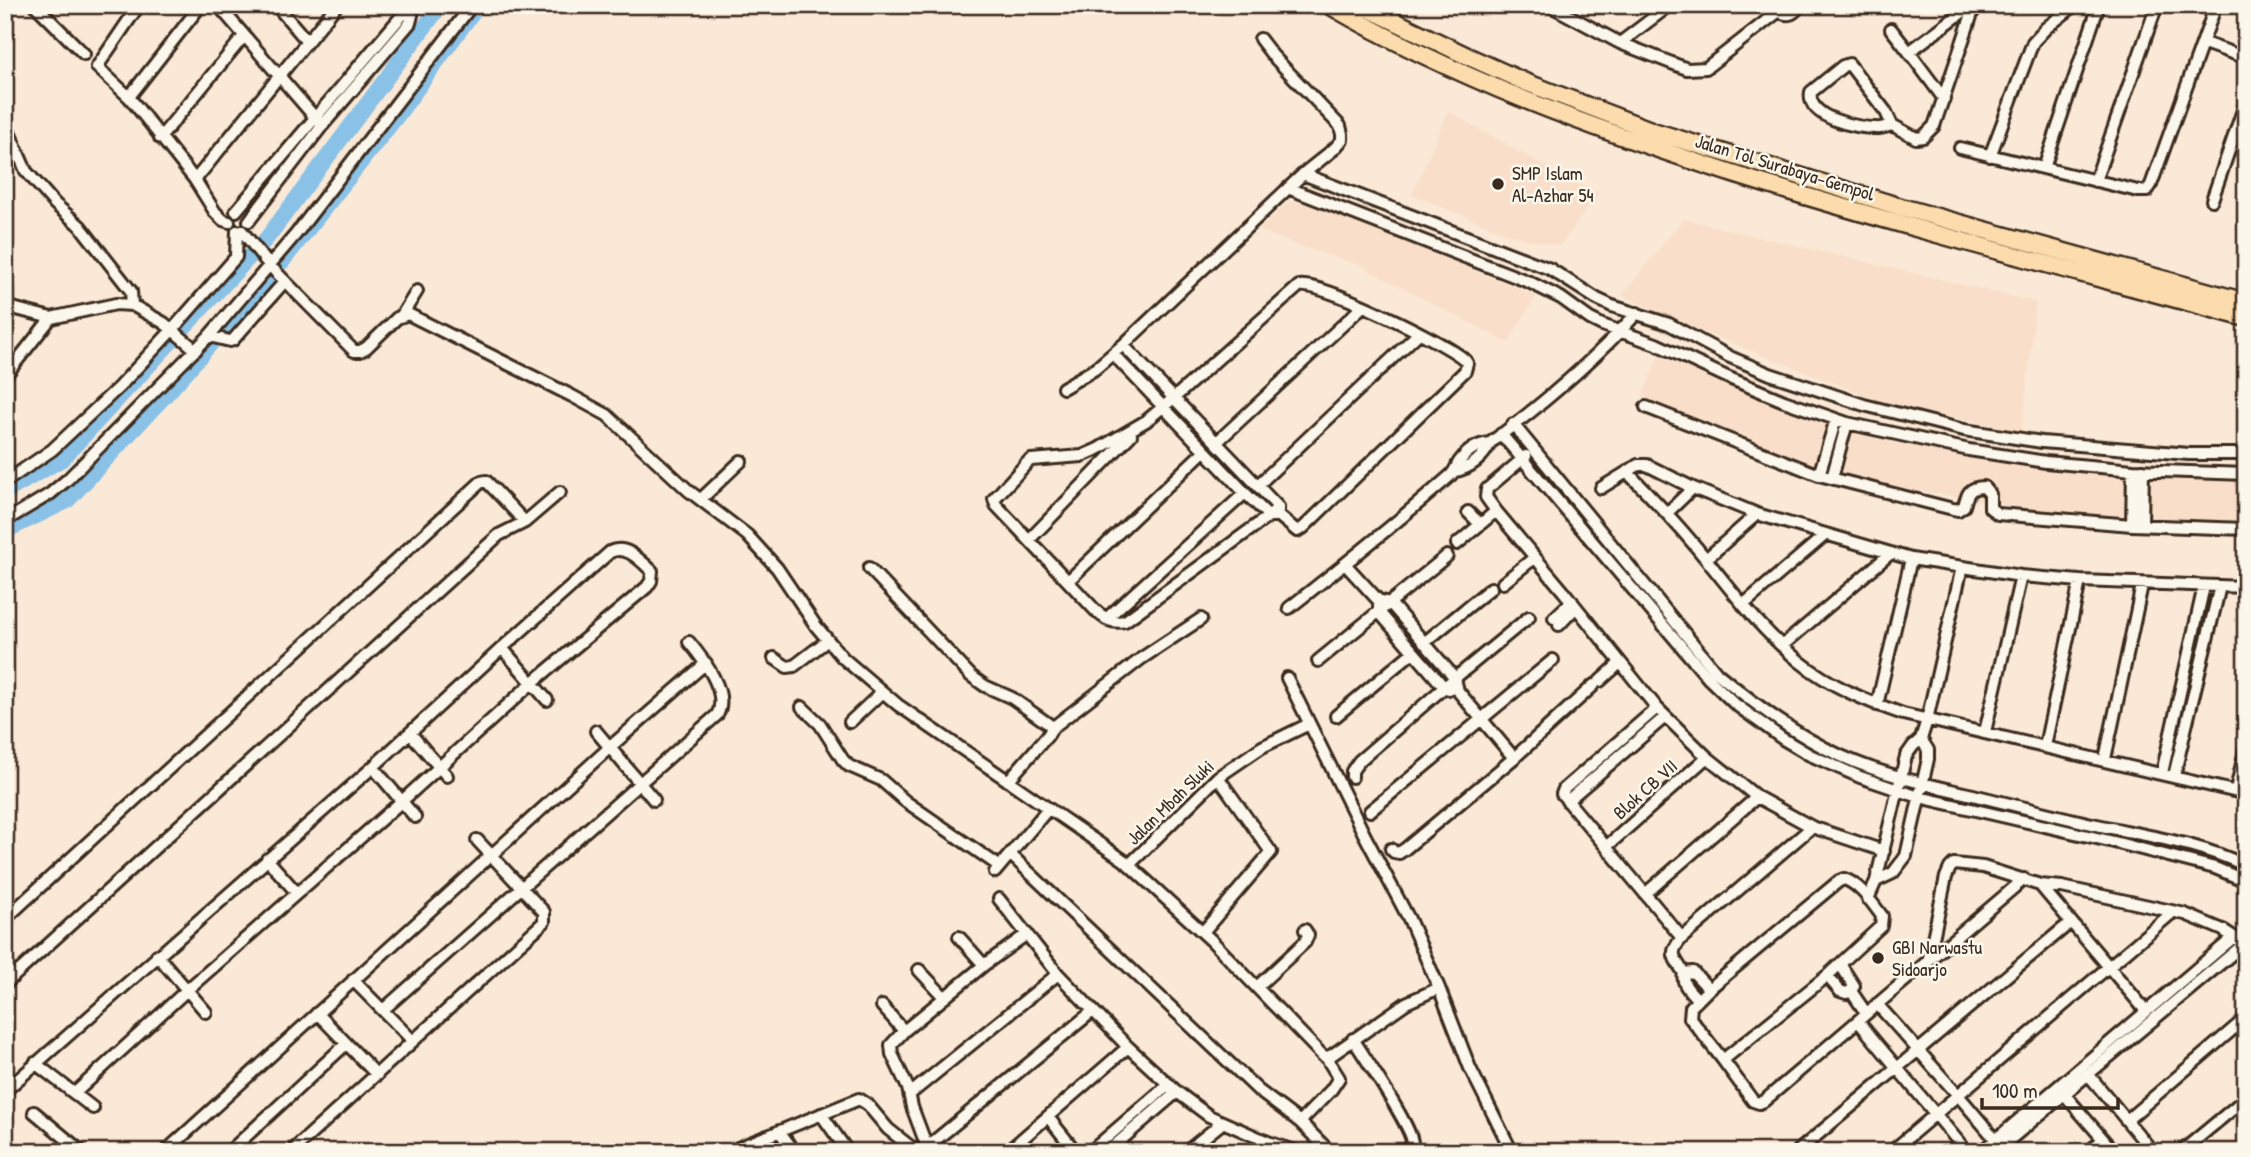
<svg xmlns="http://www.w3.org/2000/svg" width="2251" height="1157" font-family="'Patrick Hand',sans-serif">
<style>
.built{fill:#f9dfc9}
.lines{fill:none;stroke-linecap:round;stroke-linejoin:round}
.river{stroke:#89c1e7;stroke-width:16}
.minor-casing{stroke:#3b2a1e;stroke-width:16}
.highway-casing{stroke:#3b2a1e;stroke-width:21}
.minor{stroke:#fbf7ec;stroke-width:10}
.highway{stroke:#fcdcac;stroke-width:16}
.poi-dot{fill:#3b2a1e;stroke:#fbf7ec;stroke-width:2.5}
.labels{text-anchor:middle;stroke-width:5;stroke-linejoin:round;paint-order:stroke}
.street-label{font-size:19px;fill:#3b2a1e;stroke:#fbf7ec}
.poi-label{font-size:19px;fill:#3b2a1e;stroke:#fbf7ec;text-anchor:start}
</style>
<rect width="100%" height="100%" fill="#fae9d7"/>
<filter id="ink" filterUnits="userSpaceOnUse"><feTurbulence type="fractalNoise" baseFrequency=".0143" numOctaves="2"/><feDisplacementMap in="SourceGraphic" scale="14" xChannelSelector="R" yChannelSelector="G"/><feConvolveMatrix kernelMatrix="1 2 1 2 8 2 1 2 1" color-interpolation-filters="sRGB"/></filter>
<g filter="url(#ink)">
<path class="built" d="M 1448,111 L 1560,175 L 1599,193 L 1560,246 L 1516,237 L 1412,195 Z
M 1294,200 L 1308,201 L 1536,296 L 1508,343 L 1357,264 L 1293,244 L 1259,230 L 1286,204 Z
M 1683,219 L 2036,302 L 2022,432 L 1885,403 L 1680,323 L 1622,295 Z
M 1659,356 L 1817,419 L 1892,442 L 2011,464 L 2126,475 L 2246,481 L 2246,521 L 2154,519 L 2050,513 L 1909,489 L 1822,469 L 1724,431 L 1642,396 Z"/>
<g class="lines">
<path class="river" d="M 282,262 L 397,116 L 478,5
M 5,492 L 62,459 L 267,238 L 441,5
M 5,531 L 67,501 L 172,388 L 266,280"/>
<g class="minor-casing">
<path id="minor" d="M 35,5 L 84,54
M 139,5 L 97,67 L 129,97 L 195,180 L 215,212 L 223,220 L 229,222
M 218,5 L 318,121
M 276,5 L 307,41
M 1549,5 L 1620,43 L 1687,69 L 1706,68 L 1779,11
M 1777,5 L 1782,13 C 1789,16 1796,13 1799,5
M 1891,29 L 1909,52
M 1620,43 L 1670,5
M 2204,43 L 2246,58
M 129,97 L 201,5
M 1944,99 L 1909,52 L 1972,5
M 5,123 L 26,171 L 55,204 L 80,226 L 131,291 L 132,305
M 1892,125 C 1887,126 1881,129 1876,128 C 1857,128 1806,118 1811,92 L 1843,66 L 1849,64 L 1886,112 L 1892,125 L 1916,138 L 1923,137 L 1934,126 L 1975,5
M 160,138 L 244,36
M 1960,148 L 2138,191 L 2147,191 L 2151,185 L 2216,5
M 1990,156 L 2033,42 L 2046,28 L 2075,5
M 2044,168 L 2099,5
M 1303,174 L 1550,269 L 1597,299 L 1612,306 L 1669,324 L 1730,357 L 1770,374 L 1864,405 L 1964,430 L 2042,442 L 2189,454 L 2246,454
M 195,180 L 337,5
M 2095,181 L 2157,5
M 1288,188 L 1529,282 L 1561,298 L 1590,319 L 1602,325 L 1656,344 L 1729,378 L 1784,401 L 1847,423 L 1969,450 L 2046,462 L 2133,470 L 2246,474
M 2212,200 L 2246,101
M 236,211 L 410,6
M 249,221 L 322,126 L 410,23 L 412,15 L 409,5
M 242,231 L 269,265 L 354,351 L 360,351 L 366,348 L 397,318 L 408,314 L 572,396 L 607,415 L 689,491 L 747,535 L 777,568 L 816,626 L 843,658 L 898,705 L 1125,861 L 1211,940 L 1323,1056 L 1329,1057 L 1406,1003 L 1439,988
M 5,306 L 51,318 L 116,304 L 132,305 L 164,323 L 196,350
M 402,315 L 417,291
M 209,336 L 230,341 L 233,340 L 285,281
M 1123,345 L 1278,507 L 1278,511
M 1113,354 L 1245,493 L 1269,516 L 1279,516 L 1297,531 L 1303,528 L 1465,371 L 1467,363 L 1465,360 C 1447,343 1320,281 1299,286 L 1175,397 L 1146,421 L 1098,449 L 1082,456 L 1031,460 L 1027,463 L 994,499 L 996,505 L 1095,610 C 1105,619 1111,624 1125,621 L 1269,516 L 1278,507
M 5,376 L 51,318
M 1063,388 L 1095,369 L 1123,345 L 1303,174 L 1334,149 L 1342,140 L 1342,134 L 1340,126 L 1273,56 L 1260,39
M 1646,407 L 1819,475 L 1953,509 L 1958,510 L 1964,506 C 1967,494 1969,487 1984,487 L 1990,494 L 1990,508 L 1998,514 L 2132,525 L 2246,529
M 1513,424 L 1717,673 C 1756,705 1795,735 1841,756 C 1883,775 1928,785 1973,795 C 2014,805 2056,816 2097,825 C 2147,836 2200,843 2246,866
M 1501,434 L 1709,679 L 1735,704 L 1783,739 L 1810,755 L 1860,777 L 1919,797 L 2114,842 L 2215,868 L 2246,881
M 1217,442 L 1363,306
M 1455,471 C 1470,469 1484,457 1490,443 C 1542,405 1593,361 1637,313
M 1819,475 L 1836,419
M 1832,478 L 1847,423
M 5,482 L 52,450 L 119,387 L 173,329 L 236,257 L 237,231
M 1258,485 L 1419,333
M 1601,488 L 1627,472
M 701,499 L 741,461
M 1496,511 L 1486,497 L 1487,489 L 1526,456
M 1468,512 L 1480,524
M 1667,513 L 1693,488
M 5,521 L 50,494 L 68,479 L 209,336 L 296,234 L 472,5
M 2132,525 L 2133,470
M 2142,525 L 2143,470
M 1029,540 L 1131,435
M 1457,544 L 1496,511 L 1564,592 L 1657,708 L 1707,757 L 1757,797 L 1812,827 L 1884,851
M 1706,559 L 1757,514
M 1345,564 L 1378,600 L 1390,603 L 1455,678 L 1458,691 L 1514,758
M 869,568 L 971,676 L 985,686 L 1012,698 L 1050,725 L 1051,730 L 1048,735 L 1008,781
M 1068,581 L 1204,451
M 1503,583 L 1534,558
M 2246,587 L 2080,581 L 2021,576 L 1911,559 L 1757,514 L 1693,488 L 1647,465 L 1638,465 L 1627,472 C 1655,500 1681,528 1706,559 C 1735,595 1762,631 1799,661 C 1830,686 1866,701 1903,714 L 2246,794
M 1743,605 L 1825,535
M 1379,606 L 1379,612 L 1444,687 L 1449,689
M 1289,608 C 1344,565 1399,521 1451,475 C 1455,471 1456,467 1459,462 C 1467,451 1478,444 1490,443
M 1554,618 L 1572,601
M 1106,619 L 1245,493
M 1559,625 L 1576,607
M 1424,643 L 1491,588
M 1782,646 L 1891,553
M 502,648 L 547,700
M 774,658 L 787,667 L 794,666 L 828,640
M 1318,661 L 1447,556
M 1287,678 L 1364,834 L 1409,919 L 1439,988 L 1470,1068 L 1512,1152
M 1600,681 L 1620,663
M 1877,705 L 1911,559
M 802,707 L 820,724 L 843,760 L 849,766 L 881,780 L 905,801 L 999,866
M 1657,708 L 1564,789 L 1562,794 L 1682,938
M 1336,716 L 1413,652
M 850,722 L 882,692
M 1052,728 L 1142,658 L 1201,619
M 596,731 L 654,800
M 1985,732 L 2021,576
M 410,733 L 447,776
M 1921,739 L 1927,720 L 1962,567
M 2045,746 L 2080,581
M 2105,759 L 2142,585
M 373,767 L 415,817
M 2162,773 L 2204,586
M 2174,776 L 2220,586
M 1352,777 L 1352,771 L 1359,761 L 1455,678 L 1529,617
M 2236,790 L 2246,746
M 1567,801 L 1665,717
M 1370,811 L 1553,660
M 1606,847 L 1707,757
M 1391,849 L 1394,852 L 1399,853 L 1405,849 L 1514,758 L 1594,685
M 1011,855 L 1259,1091 L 1300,1122 L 1330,1152
M 267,859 L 296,892
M 1129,865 L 1218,777 L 1262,747 L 1309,724
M 995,872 L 1048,809
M 1844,879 C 1860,884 1872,903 1882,916 L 1881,926 L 1827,976 L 1723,1060 L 1690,1018 L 1691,1007 L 1709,989 L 1839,881 Z
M 2040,885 L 2146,1011
M 1645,894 L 1757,797
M 999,899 L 1058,974 L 1128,1047 L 1177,1092 L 1209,1116 L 1268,1142 L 1298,1152
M 1868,899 L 1876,881 L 1906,756 L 1913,746 L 1921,739 L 1928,750 L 1928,759 L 1906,856 L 1893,873 L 1876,881
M 5,919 L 481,482 L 486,481 L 490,485 L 525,522
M 1203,932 L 1271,852 L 1218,777
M 1027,934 L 984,965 L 904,1031 L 891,1045 L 892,1054 L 908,1088 L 912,1107 L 927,1147 L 1093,1011
M 959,937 L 984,965
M 157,955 L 206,1012
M 1928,962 L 1946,877 L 1950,868 L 1954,864 L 1983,867 L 2040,885 L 2062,887 L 2185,914 L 2223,930 L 2246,945
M 919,970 L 944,997
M 1684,973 C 1674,957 1668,954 1682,938 L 1812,827
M 1827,976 L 1840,991 L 1846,993 L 1851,991 L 1854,986 L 1840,964
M 353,980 L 413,1041
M 5,984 L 499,535 L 525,522 L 560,492
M 1257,987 L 1305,942 L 1308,935 L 1305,930
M 1851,991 L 1866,1013
M 1697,999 C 1690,991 1681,984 1684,973 L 1693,972 L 1709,989
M 1877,1004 L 1958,1095 L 1996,1140
M 882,1006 L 904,1031
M 383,1010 L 717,715 C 730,693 703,659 689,642
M 317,1013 L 377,1075
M 1858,1021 L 1967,1152
M 1353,1039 C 1362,1053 1416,1134 1412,1144 C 1412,1145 1405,1151 1404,1152
M 1723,1060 L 1753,1101 L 1759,1103 L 1764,1101 L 2024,879
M 35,1063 L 93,1108
M 2088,1074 L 2153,1152
M 5,1091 L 373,767 L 502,648 L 610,552 C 626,544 640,560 652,571 L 651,581 L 647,587 L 532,683 L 402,801 L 187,990 L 75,1093
M 910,1094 L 1058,974
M 2065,1095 L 2114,1152
M 34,1112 L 82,1152
M 821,1114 L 848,1152
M 1048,1117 L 1076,1152
M 2127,1120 L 2246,1018
M 1300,1122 L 1331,1090 L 1339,1078 L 1326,1057
M 779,1131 L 795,1152
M 165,1152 L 609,748 L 706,663
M 229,1152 L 346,1044
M 291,1152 L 544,922 L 544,912 L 477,840
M 734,1152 L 738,1148 L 859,1099 L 867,1104 L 888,1129 L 917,1152
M 1007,1152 L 1128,1047
M 1090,1152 L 1169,1084
M 1107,1152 L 1177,1092
M 1186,1152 L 1222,1123
M 1797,1152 L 2071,922
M 1891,1152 L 2173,912
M 1981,1152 L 2234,937
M 1995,1152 L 2244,944
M 2088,1152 L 2103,1140
M 2181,1152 L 2246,1098"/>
</g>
<g class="highway-casing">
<path id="highway" d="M 1329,5 C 1456,79 1594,129 1733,174 C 1902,227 2075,271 2246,318
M 1361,5 L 1467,56 L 1525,82 L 1656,132 L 1901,207 L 2246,302"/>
</g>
<use href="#minor" class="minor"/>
<use href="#highway" class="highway"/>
</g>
</g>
<g class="poi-dot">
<circle cx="1498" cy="184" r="7"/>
<circle cx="1878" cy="958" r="7"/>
</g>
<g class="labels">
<g class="street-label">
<text transform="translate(1785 167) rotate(17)" y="7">Jalan Tol Surabaya–Gempol</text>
<text transform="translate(1645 789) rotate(-42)" y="7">Blok CB VII</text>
<text transform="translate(1170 802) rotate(-44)" y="7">Jalan Mbah Sluki</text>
</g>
<g class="poi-label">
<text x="1512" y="180">SMP Islam<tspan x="1512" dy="22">Al-Azhar 54</tspan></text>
<text x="1892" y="954">GBI Narwastu<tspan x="1892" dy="22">Sidoarjo</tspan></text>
</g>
</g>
<rect width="2251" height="1157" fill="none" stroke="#fbf7ec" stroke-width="28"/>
<rect x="14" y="14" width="2223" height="1129" fill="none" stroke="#3b2a1e" stroke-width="2.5" filter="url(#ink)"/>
<path d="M1982 1098v10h136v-10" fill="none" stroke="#3b2a1e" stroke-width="3.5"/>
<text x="1992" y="1098" font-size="21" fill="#3b2a1e" stroke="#fbf7ec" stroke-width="5" paint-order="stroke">100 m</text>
</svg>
